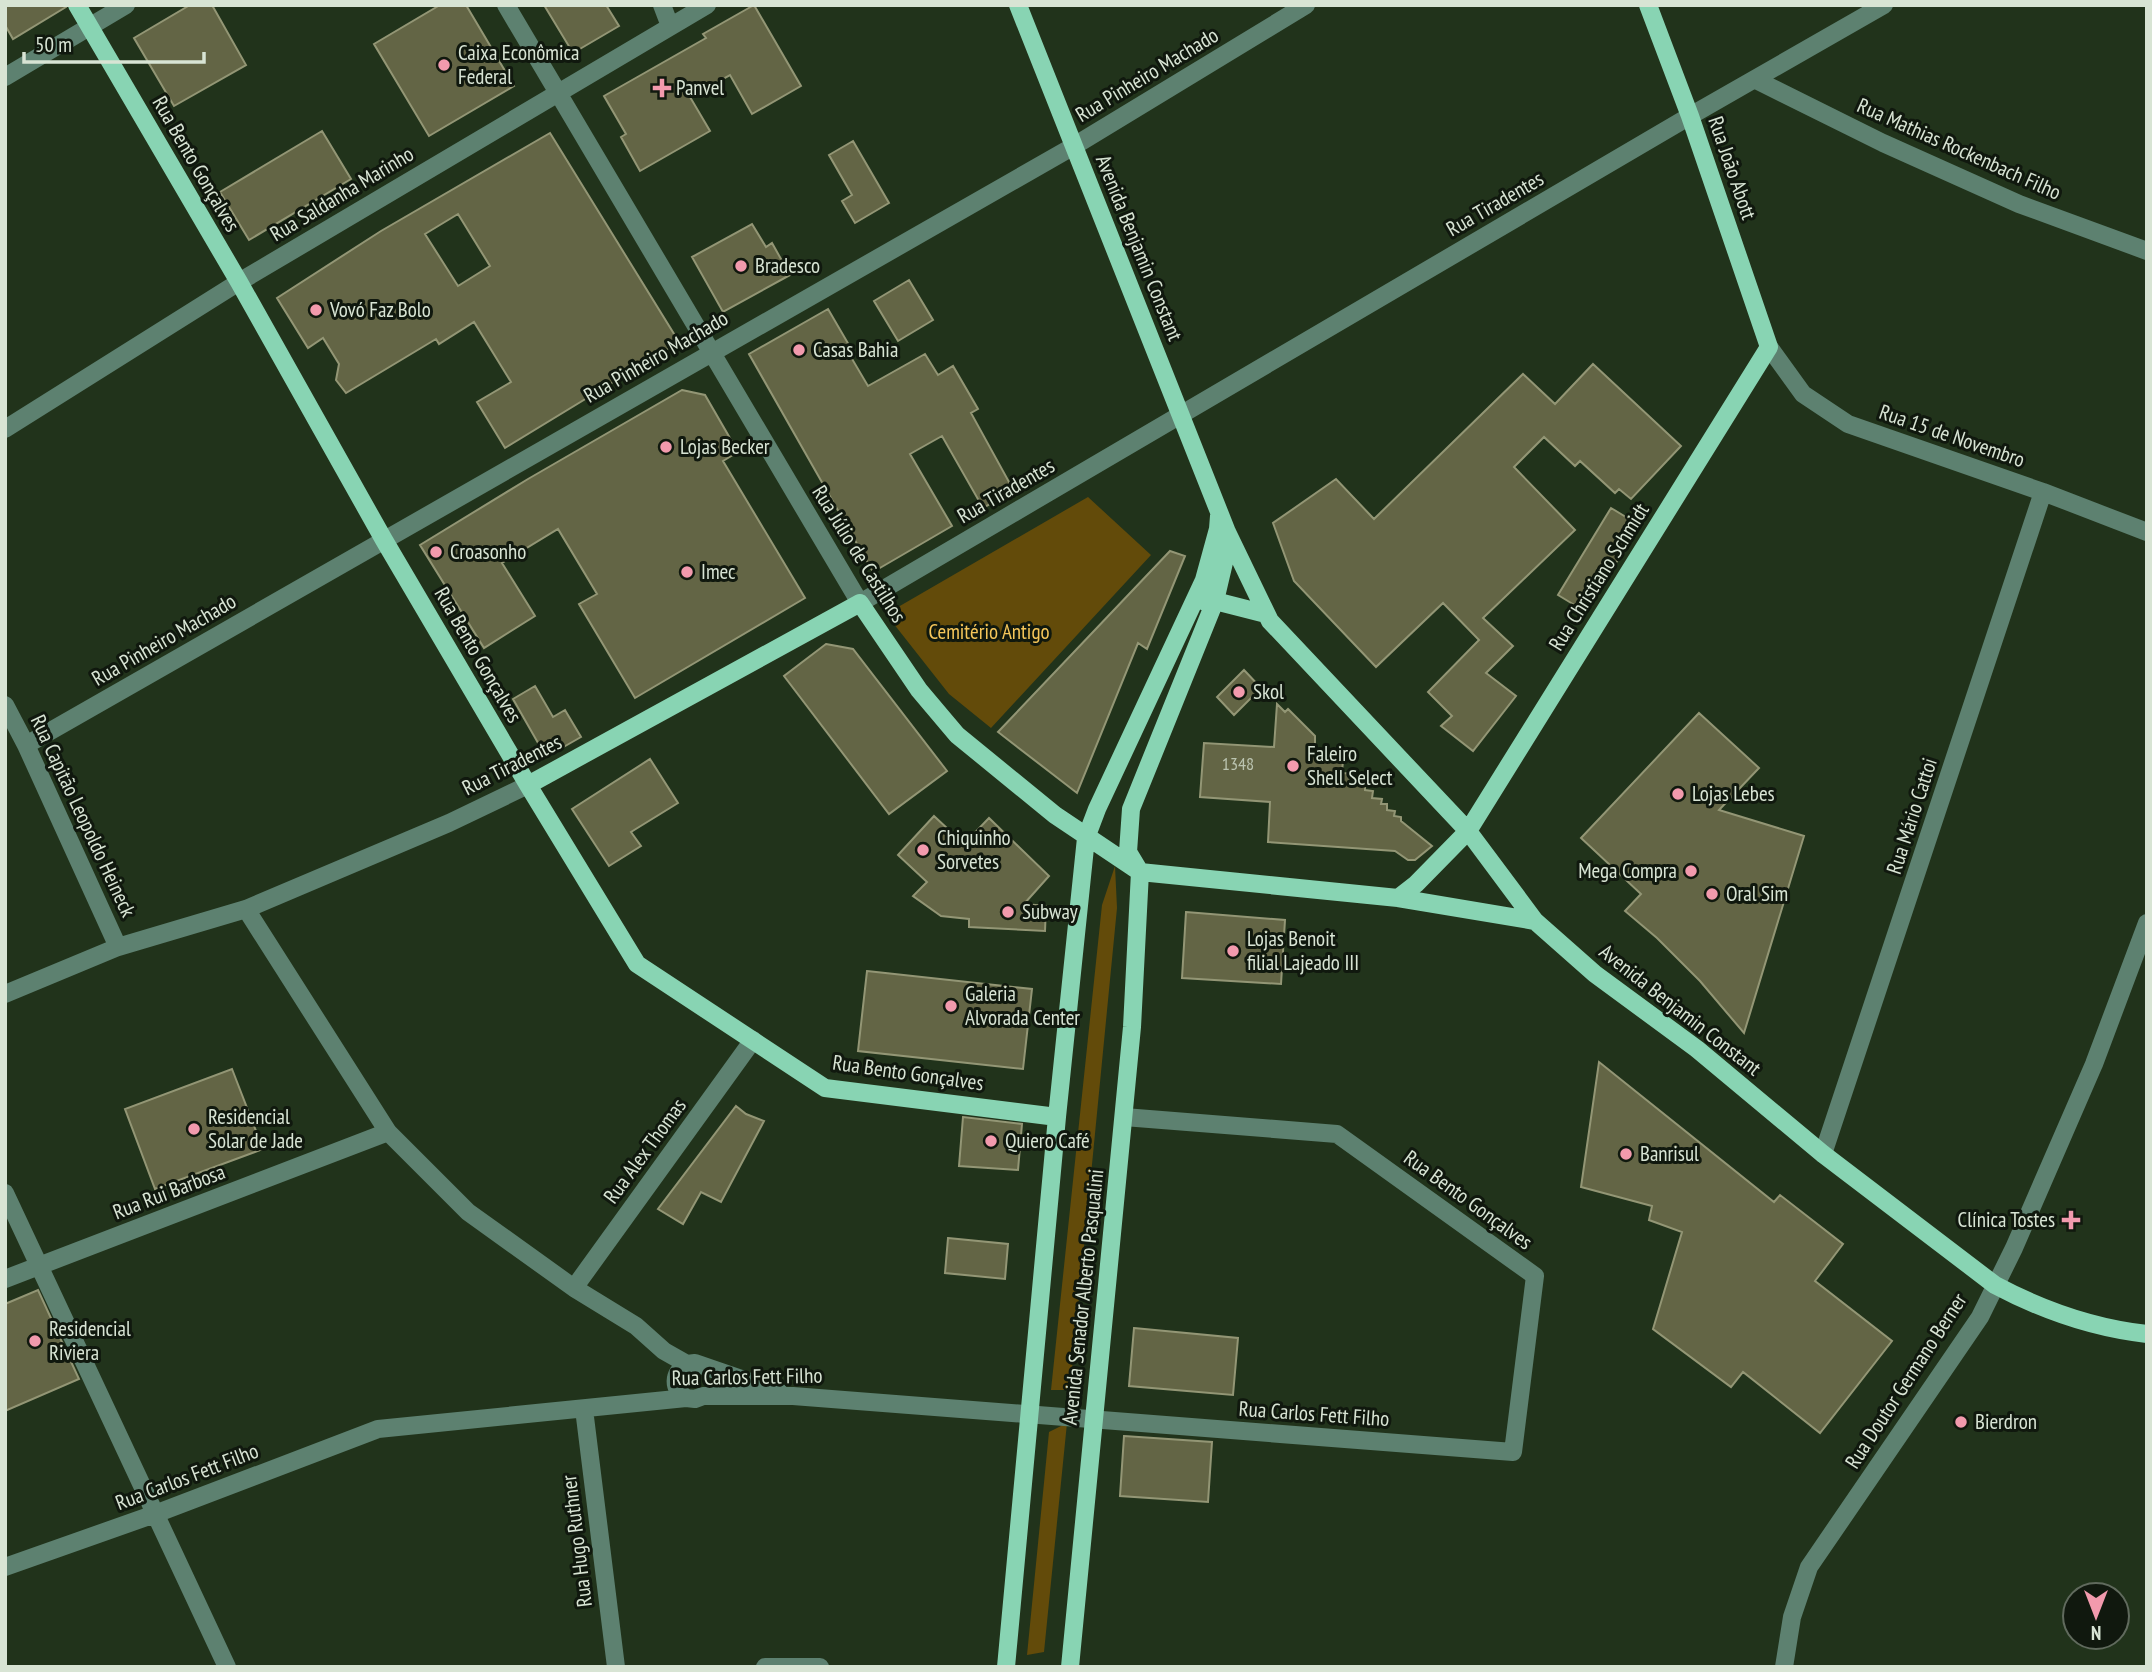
<svg xmlns="http://www.w3.org/2000/svg" width="2152" height="1672" font-family="'PT Sans Narrow',sans-serif">
<style>
.green{fill:#634b0a}
.building{fill:#636545;stroke:#939675;stroke-width:2;fill-rule:evenodd}
.lines{fill:none;stroke-linecap:round;stroke-linejoin:round}
.minor{stroke:#5d8170;stroke-width:18}
.major{stroke:#88d4b3;stroke-width:18}
.poi-dot{fill:#f29aad;stroke:#10180e;stroke-width:2.5}
.labels{text-anchor:middle;stroke-width:6;stroke-linejoin:round;paint-order:stroke}
.number-label{font-size:18px;fill:#bbc4b0}
.poi-label{font-size:21px;fill:#d8e4d4;stroke:#10180e;text-anchor:start}
.street-label{font-size:21px;fill:#d8e4d4;stroke:#10180e}
.park-label{font-size:21px;fill:#f5c65a;stroke:#10180e}
</style>
<rect width="100%" height="100%" fill="#21331b"/>
<path class="green" d="M 1088,497 L 1151,555 L 991,728 L 949,694 L 886,614 Z
M 1115,866 L 1117,908 L 1070,1390 L 1051,1390 L 1102,905 Z
M 1067,1423 L 1044,1652 L 1027,1655 L 1049,1432 Z"/>
<path class="building" d="M 5,5 L 66,5 L 66,7 L 13,39 L 5,25 Z
M 190,5 L 212,5 L 246,65 L 174,106 L 134,38 Z
M 440,5 L 466,5 L 514,86 L 429,136 L 374,44 Z
M 544,5 L 606,5 L 619,26 L 573,53 Z
M 754,5 L 801,86 L 752,114 L 730,75 L 690,97 L 710,131 L 640,171 L 621,137 L 626,134 L 604,96 L 706,38 L 703,34 Z
M 322,131 L 351,179 L 249,240 L 220,192 Z
M 550,133 L 679,342 L 505,448 L 477,402 L 511,382 L 474,322 L 439,344 L 436,339 L 346,393 L 336,380 L 339,364 L 323,338 L 308,348 L 277,298 L 381,231 ZM 458,214 L 490,266 L 458,286 L 425,234 Z
M 853,141 L 889,203 L 855,223 L 842,201 L 852,195 L 829,155 Z
M 752,224 L 766,247 L 772,243 L 790,275 L 723,312 L 692,257 Z
M 909,280 L 933,320 L 898,341 L 874,301 Z
M 828,309 L 849,345 L 845,347 L 868,386 L 925,354 L 938,375 L 953,366 L 978,409 L 971,413 L 1014,491 L 983,508 L 942,436 L 910,454 L 952,526 L 873,572 L 749,354 Z
M 1593,364 L 1681,446 L 1631,499 L 1619,489 L 1615,493 L 1580,461 L 1575,466 L 1544,437 L 1514,467 L 1575,530 L 1483,618 L 1513,646 L 1486,673 L 1516,696 L 1473,751 L 1441,726 L 1452,716 L 1428,692 L 1479,640 L 1443,603 L 1376,667 L 1294,581 L 1273,523 L 1336,479 L 1374,519 L 1523,374 L 1555,404 Z
M 682,390 L 705,395 L 738,452 L 723,461 L 805,598 L 635,698 L 579,604 L 597,594 L 558,529 L 502,563 L 535,616 L 484,648 L 420,545 L 528,479 Z
M 1611,508 L 1639,525 L 1586,612 L 1558,595 Z
M 1170,551 L 1185,556 L 1147,649 L 1138,643 L 1077,793 L 998,732 Z
M 826,644 L 853,649 L 947,771 L 889,814 L 784,676 Z
M 1244,670 L 1261,688 L 1234,715 L 1217,697 Z
M 535,686 L 553,717 L 565,710 L 581,737 L 546,757 L 513,699 Z
M 1277,704 L 1285,712 L 1288,709 L 1315,736 L 1315,749 L 1327,750 L 1326,759 L 1343,760 L 1342,773 L 1358,774 L 1357,785 L 1365,785 L 1365,790 L 1373,791 L 1372,798 L 1382,799 L 1381,804 L 1387,804 L 1387,810 L 1395,811 L 1394,816 L 1401,817 L 1401,821 L 1432,846 L 1415,860 L 1408,860 L 1395,851 L 1268,842 L 1270,802 L 1200,797 L 1204,743 L 1274,747 Z
M 1699,713 L 1759,768 L 1719,810 L 1804,836 L 1744,1033 L 1700,981 L 1657,938 L 1625,911 L 1641,894 L 1581,838 Z
M 650,759 L 678,803 L 631,832 L 641,846 L 609,866 L 572,809 Z
M 934,816 L 964,844 L 989,818 L 1049,876 L 1024,904 L 1046,906 L 1045,931 L 969,927 L 969,919 L 941,916 L 913,896 L 927,882 L 898,855 Z
M 1186,912 L 1285,920 L 1281,984 L 1182,978 Z
M 867,971 L 1032,989 L 1023,1069 L 858,1051 Z
M 1599,1062 L 1774,1202 L 1780,1195 L 1843,1244 L 1815,1281 L 1892,1341 L 1820,1433 L 1743,1372 L 1731,1387 L 1653,1329 L 1682,1232 L 1649,1220 L 1652,1206 L 1581,1187 Z
M 232,1069 L 263,1149 L 155,1189 L 125,1109 Z
M 736,1106 L 746,1114 L 764,1121 L 721,1202 L 701,1192 L 683,1224 L 658,1209 Z
M 963,1117 L 1022,1124 L 1018,1170 L 959,1166 Z
M 948,1238 L 1008,1244 L 1005,1279 L 945,1273 Z
M 38,1290 L 79,1379 L 5,1411 L 5,1304 Z
M 1134,1328 L 1238,1338 L 1233,1395 L 1129,1386 Z
M 1124,1436 L 1212,1442 L 1208,1502 L 1120,1496 Z"/>
<g class="lines">
<path class="minor" d="M 506,5 L 860,603 L 1690,116 L 1884,5
M 662,5 L 670,26
M 5,77 L 126,5
M 1756,80 L 1883,143 L 2019,204 L 2147,251
M 1769,347 L 1803,394 L 1848,424 L 2043,492 L 2147,532
M 5,429 L 239,282 L 707,5
M 5,705 L 26,745 L 118,947
M 26,745 L 1074,146 L 1306,5
M 246,909 L 388,1132 L 468,1212 L 574,1288 L 636,1326 L 664,1351 L 687,1364 L 695,1363 L 779,1392
M 5,994 L 118,947 L 246,909 L 449,823 L 528,785
M 1823,1154 L 2043,492
M 5,1193 L 227,1667
M 5,1279 L 388,1132
M 574,1288 L 753,1040
M 686,1398 C 672,1388 672,1374 687,1364
M 584,1409 L 616,1667
M 5,1567 L 155,1514 L 378,1429 L 686,1398 L 695,1399 L 703,1396 L 793,1396 L 1513,1452 L 1535,1276 L 1337,1134 L 1124,1117
M 765,1667 L 820,1667
M 1784,1667 L 1792,1617 L 1809,1567 L 1980,1317 L 2014,1248 L 2094,1064 L 2147,923"/>
<path class="major" d="M 77,5 L 239,282 L 384,540 L 528,785 L 637,964 L 825,1088 L 1057,1117
M 1018,5 L 1227,532 L 1270,621 L 1468,831 L 1535,921 L 1595,974 L 1697,1049 L 1823,1154 L 1995,1285 C 2042,1310 2093,1328 2147,1334
M 1205,602 L 1215,601 L 1266,614
M 528,785 L 860,603 L 919,690 L 957,735 L 1055,815 L 1140,872 L 1398,898 L 1535,921
M 1398,898 L 1416,884 L 1468,831 L 1769,347 L 1690,116 L 1648,5
M 1006,1667 L 1057,1117 L 1086,838 L 1097,809 L 1204,580 L 1218,529 L 1219,516
M 1070,1667 L 1132,1027 L 1140,872 L 1128,852 L 1131,809 L 1215,601 L 1226,554 L 1227,532"/>
</g>
<g class="poi-dot">
<circle cx="444" cy="65" r="7"/>
<path d="M658.5 77.5h7v7h7v7h-7v7h-7v-7h-7v-7h7z"/>
<circle cx="741" cy="266" r="7"/>
<circle cx="316" cy="310" r="7"/>
<circle cx="799" cy="350" r="7"/>
<circle cx="666" cy="447" r="7"/>
<circle cx="436" cy="552" r="7"/>
<circle cx="687" cy="572" r="7"/>
<circle cx="1239" cy="692" r="7"/>
<circle cx="1293" cy="766" r="7"/>
<circle cx="1678" cy="794" r="7"/>
<circle cx="923" cy="850" r="7"/>
<circle cx="1691" cy="871" r="7"/>
<circle cx="1712" cy="894" r="7"/>
<circle cx="1008" cy="912" r="7"/>
<circle cx="1233" cy="951" r="7"/>
<circle cx="951" cy="1006" r="7"/>
<circle cx="194" cy="1129" r="7"/>
<circle cx="991" cy="1141" r="7"/>
<circle cx="1626" cy="1154" r="7"/>
<path d="M2067.5 1209.5h7v7h7v7h-7v7h-7v-7h-7v-7h7z"/>
<circle cx="35" cy="1341" r="7"/>
<circle cx="1961" cy="1422" r="7"/>
</g>
<g class="labels">
<g class="number-label">
<text x="1238" y="770">1348</text>
</g>
<g class="poi-label">
<text x="458" y="60">Caixa Econômica<tspan x="458" dy="24">Federal</tspan></text>
<text x="676" y="95">Panvel</text>
<text x="755" y="273">Bradesco</text>
<text x="330" y="317">Vovó Faz Bolo</text>
<text x="813" y="357">Casas Bahia</text>
<text x="680" y="454">Lojas Becker</text>
<text x="450" y="559">Croasonho</text>
<text x="701" y="579">Imec</text>
<text x="1253" y="699">Skol</text>
<text x="1307" y="761">Faleiro<tspan x="1307" dy="24">Shell Select</tspan></text>
<text x="1692" y="801">Lojas Lebes</text>
<text x="937" y="845">Chiquinho<tspan x="937" dy="24">Sorvetes</tspan></text>
<text x="1677" y="878" text-anchor="end">Mega Compra</text>
<text x="1726" y="901">Oral Sim</text>
<text x="1022" y="919">Subway</text>
<text x="1247" y="946">Lojas Benoit<tspan x="1247" dy="24">filial Lajeado III</tspan></text>
<text x="965" y="1001">Galeria<tspan x="965" dy="24">Alvorada Center</tspan></text>
<text x="208" y="1124">Residencial<tspan x="208" dy="24">Solar de Jade</tspan></text>
<text x="1005" y="1148">Quiero Café</text>
<text x="1640" y="1161">Banrisul</text>
<text x="2055" y="1227" text-anchor="end">Clínica Tostes</text>
<text x="49" y="1336">Residencial<tspan x="49" dy="24">Riviera</tspan></text>
<text x="1975" y="1429">Bierdron</text>
</g>
<g class="street-label">
<text transform="translate(1147 75) rotate(-31)" y="7">Rua Pinheiro Machado</text>
<text transform="translate(1959 149) rotate(24)" y="7">Rua Mathias Rockenbach Filho</text>
<text transform="translate(196 164) rotate(60)" y="7">Rua Bento Gonçalves</text>
<text transform="translate(1732 168) rotate(71)" y="7">Rua João Abott</text>
<text transform="translate(342 194) rotate(-31)" y="7">Rua Saldanha Marinho</text>
<text transform="translate(1495 204) rotate(-30)" y="7">Rua Tiradentes</text>
<text transform="translate(1139 248) rotate(68)" y="7">Avenida Benjamin Constant</text>
<text transform="translate(656 357) rotate(-30)" y="7">Rua Pinheiro Machado</text>
<text transform="translate(1952 436) rotate(19)" y="7">Rua 15 de Novembro</text>
<text transform="translate(1006 491) rotate(-30)" y="7">Rua Tiradentes</text>
<text transform="translate(859 554) rotate(58)" y="7">Rua Júlio de Castilhos</text>
<text transform="translate(1599 577) rotate(-58)" y="7">Rua Christiano Schmidt</text>
<text transform="translate(164 640) rotate(-30)" y="7">Rua Pinheiro Machado</text>
<text transform="translate(478 655) rotate(60)" y="7">Rua Bento Gonçalves</text>
<text transform="translate(512 765) rotate(-27)" y="7">Rua Tiradentes</text>
<text transform="translate(83 816) rotate(65)" y="7">Rua Capitão Leopoldo Heineck</text>
<text transform="translate(1912 816) rotate(-72)" y="7">Rua Mário Cattoi</text>
<text transform="translate(1680 1010) rotate(38)" y="7">Avenida Benjamin Constant</text>
<text transform="translate(908 1073) rotate(8)" y="7">Rua Bento Gonçalves</text>
<text transform="translate(645 1151) rotate(-54)" y="7">Rua Alex Thomas</text>
<text transform="translate(169 1192) rotate(-21)" y="7">Rua Rui Barbosa</text>
<text transform="translate(1468 1200) rotate(36)" y="7">Rua Bento Gonçalves</text>
<text transform="translate(1083 1297) rotate(-84)" y="7">Avenida Senador Alberto Pasqualini</text>
<text transform="translate(747 1377) rotate(-1)" y="7">Rua Carlos Fett Filho</text>
<text transform="translate(1906 1381) rotate(-57)" y="7">Rua Doutor Germano Berner</text>
<text transform="translate(1314 1414) rotate(4)" y="7">Rua Carlos Fett Filho</text>
<text transform="translate(187 1477) rotate(-21)" y="7">Rua Carlos Fett Filho</text>
<text transform="translate(577 1541) rotate(-97)" y="7">Rua Hugo Ruthner</text>
</g>
<g class="park-label">
<text x="989" y="639">Cemitério Antigo</text>
</g>
</g>
<rect width="2152" height="1672" fill="none" stroke="#d8e4d4" stroke-width="14"/>
<g transform="translate(2096 1616) rotate(180)"><circle r="33" fill="#10180e" stroke="#606a5d" stroke-width="2"/>
<path d="M0-5L12 26L0 18L-12 26Z" fill="#f29aad"/>
<text y="-10" font-size="19" font-weight="bold" text-anchor="middle" fill="#d8e4d4">N</text>
</g>
<path d="M24 52v10h180v-10" fill="none" stroke="#d8e4d4" stroke-width="3.5"/>
<text x="35" y="52" font-size="21" fill="#d8e4d4" stroke="#10180e" stroke-width="5" paint-order="stroke">50 m</text>
</svg>
